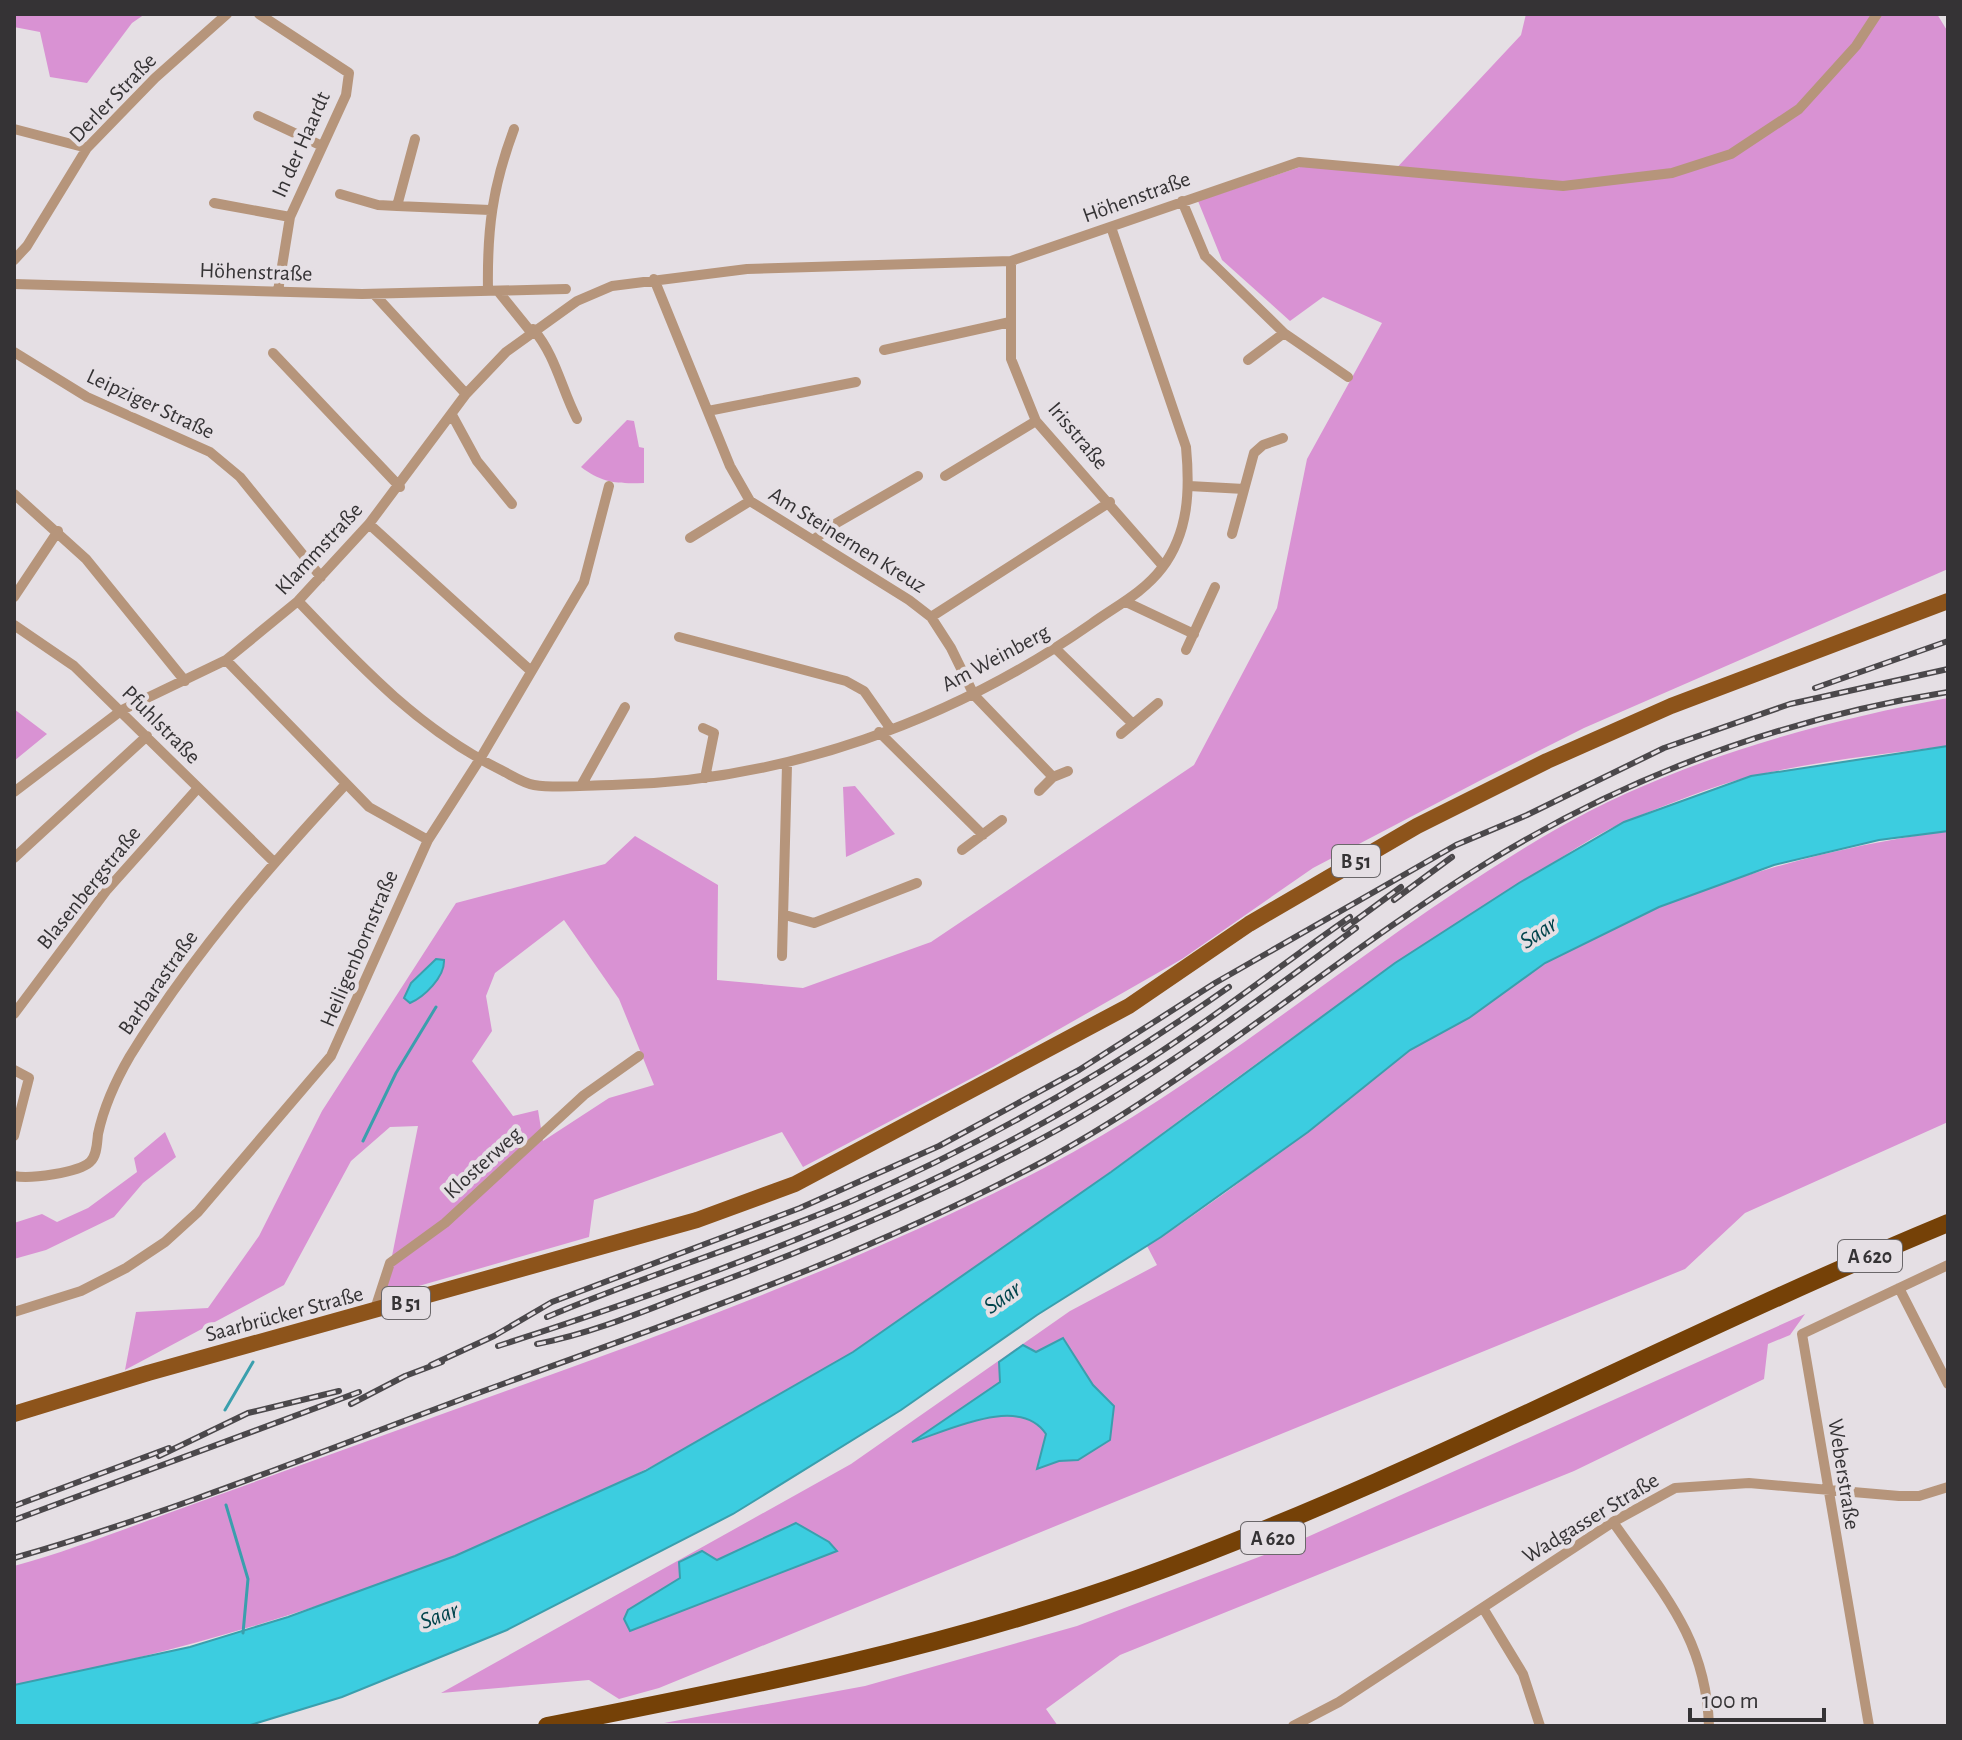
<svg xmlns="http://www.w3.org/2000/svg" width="1962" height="1740" font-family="'Alegreya Sans',sans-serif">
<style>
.green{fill:#d992d3;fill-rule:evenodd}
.water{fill:#3ccde0;stroke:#3a9fad;stroke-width:2}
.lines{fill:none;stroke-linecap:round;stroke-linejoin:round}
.stream{stroke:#3a9fad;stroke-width:3}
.street{stroke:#b6957b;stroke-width:10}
.primary{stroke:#8d541b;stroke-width:16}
.highway{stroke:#754107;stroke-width:18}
.rail-casing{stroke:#4b484b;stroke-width:6}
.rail{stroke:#e5dfe4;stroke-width:3;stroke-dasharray:9;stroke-linecap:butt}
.labels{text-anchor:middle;stroke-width:8;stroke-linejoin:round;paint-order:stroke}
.shield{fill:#e5dfe4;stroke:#6a676a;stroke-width:2}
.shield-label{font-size:20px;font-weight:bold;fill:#353335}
.street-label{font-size:22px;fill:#353335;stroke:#e5dfe4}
.water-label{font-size:24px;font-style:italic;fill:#00434b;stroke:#e5dfe4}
</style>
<rect width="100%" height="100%" fill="#e5dfe4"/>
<path class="green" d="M 14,14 L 145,14 L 132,23 L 87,83 L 50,77 L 40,32 L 14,27 Z
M 1526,14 L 1937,14 L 1948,32 L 1948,569 L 1584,728 L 1483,779 L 1313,868 L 1182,959 L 993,1067 L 803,1167 L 782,1132 L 594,1200 L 589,1237 L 384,1296 L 418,1126 L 390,1127 L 351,1161 L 284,1285 L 125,1370 L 136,1312 L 208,1308 L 259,1236 L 322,1111 L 456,903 L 605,864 L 635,836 L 718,885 L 717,980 L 803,988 L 931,942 L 1194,765 L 1277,608 L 1307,459 L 1382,323 L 1323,297 L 1290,321 L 1222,260 L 1198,201 L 1303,166 L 1391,174 L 1521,35 ZM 564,920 L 619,999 L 654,1085 L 609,1098 L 543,1141 L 538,1110 L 513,1116 L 472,1061 L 492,1031 L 486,996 L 495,973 Z
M 627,420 L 634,421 L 639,447 L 644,448 L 644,483 C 618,484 602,483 581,467 Z
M 1948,698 L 1948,746 C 1883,754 1817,761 1753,776 C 1712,786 1669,804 1629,820 C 1583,839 1524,884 1480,911 C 1263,1045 1069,1215 853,1352 C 598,1514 311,1628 14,1685 L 14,1566 C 66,1552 116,1532 166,1514 C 243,1486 321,1458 398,1430 C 616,1351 837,1275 1044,1168 C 1225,1073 1376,933 1553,831 C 1673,762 1813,723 1948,698 Z
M 14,709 L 47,734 L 14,761 Z
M 855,786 L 895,834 L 846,857 L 843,787 Z
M 1948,831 L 1948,1122 L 1745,1213 L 1685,1269 L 659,1688 L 619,1699 L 589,1680 L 441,1693 L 851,1464 L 1070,1311 L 1157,1265 L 1147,1246 C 1239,1188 1323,1117 1409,1050 C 1429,1035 1453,1028 1473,1015 C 1498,998 1521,977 1547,962 C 1671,892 1807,850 1948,831 Z
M 165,1132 L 176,1157 L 143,1183 L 114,1217 L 46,1250 L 14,1259 L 14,1223 L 42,1214 L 57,1222 L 88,1208 L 137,1172 L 134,1158 Z
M 1805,1314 L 1790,1335 L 1768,1344 L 1764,1379 L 1574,1471 L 1120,1655 L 1046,1709 L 1058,1726 L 664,1723 L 865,1686 L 1077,1626 L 1285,1547 Z"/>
<path class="water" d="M 1948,746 L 1948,831 L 1879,840 L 1774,865 L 1659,907 L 1545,963 L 1469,1018 L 1410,1050 L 1308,1132 L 1161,1237 L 1037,1315 L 901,1410 L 733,1514 L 507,1630 L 342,1697 L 247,1726 L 14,1726 L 14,1685 L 190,1647 L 288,1617 L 455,1556 L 645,1471 L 853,1352 L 1111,1172 L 1395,963 L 1519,883 L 1624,822 L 1751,776 Z
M 436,959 L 444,960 C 445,977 424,997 410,1003 L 404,998 L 411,983 Z
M 1063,1338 L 1093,1385 L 1114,1406 L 1110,1440 L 1078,1460 L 1059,1461 L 1037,1469 L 1046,1434 C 1020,1394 947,1431 912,1442 L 1000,1382 L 999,1362 L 1023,1345 L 1036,1352 Z
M 796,1523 L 829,1542 L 837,1551 L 630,1631 L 624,1619 L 628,1610 L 680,1578 L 679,1562 L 702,1551 L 717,1560 Z"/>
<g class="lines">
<path class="stream" d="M 363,1141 L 396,1073 L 436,1007
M 225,1410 L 253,1362
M 226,1505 L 248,1579 L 243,1633"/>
<path class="street" d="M 259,14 L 349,73 L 346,95 L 290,217 L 278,291
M 258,116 L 320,145
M 14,129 L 87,148
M 415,139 L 397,206 L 490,210
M 340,194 L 378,205 L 397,206
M 1182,201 L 1205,256 L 1284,333 L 1348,377
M 214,203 L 290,217
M 14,260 L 27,246 L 87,148 L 155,78 L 227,14
M 1011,261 L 1011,359 L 1036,421 L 1163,566
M 654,279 L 730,466 L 750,501 L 909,600 L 931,617 L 951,648 L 974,695 L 1053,777
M 14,284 L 362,294 L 566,289
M 488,291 C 487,230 492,188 514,129
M 498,291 L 531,332
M 374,294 L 466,394
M 533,329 C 556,356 561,388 577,419
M 884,350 L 1010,322
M 14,352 L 87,397 L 210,452 L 240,477 L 321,577
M 273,353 L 400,487
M 1248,360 L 1284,333
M 708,411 L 856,382
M 452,415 L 477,461 L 512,504
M 945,476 L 1036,421
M 1189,486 L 1244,489
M 14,494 L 86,559 L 185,681
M 369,524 L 531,671
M 1232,534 L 1254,453 L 1263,445 L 1283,438
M 690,538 L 750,501
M 813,540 L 835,524 L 918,476
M 14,597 L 58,531
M 298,601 C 360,666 420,730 501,770 C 511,775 523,783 534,785 C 558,789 587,785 612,785 C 783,782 952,721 1091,624 C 1116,606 1143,593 1162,568 C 1189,532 1190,490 1186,447 L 1111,227
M 1126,602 L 1194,634
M 931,617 L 1110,502
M 14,625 L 74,666 L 274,862
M 679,637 L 846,681 L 864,691 L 890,728
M 1056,649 L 1133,724
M 1186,650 L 1215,587
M 226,660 L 369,807 L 428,840
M 703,728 L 714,733 L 705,778
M 879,732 L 983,835
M 1121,734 L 1158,703
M 581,786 L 625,707
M 1039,791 L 1053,777 L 1068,771
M 14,792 L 122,710 L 226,660 L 298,601 L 369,524 L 466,394 L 506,352 L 577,301 L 612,286 L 747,269 L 1011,261 L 1299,162 L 1563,186 L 1672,173 L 1731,154 L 1799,109 L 1856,46 L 1877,14
M 962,850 L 1002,820
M 14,858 L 147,736
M 785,915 L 814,923 L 917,883
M 782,956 L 787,765
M 14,1014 L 106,891 L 198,788
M 14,1070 L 29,1078 L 14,1136
M 14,1176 C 30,1179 78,1173 90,1162 C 97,1156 97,1143 98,1134 C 104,1106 116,1080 130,1056 C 191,957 266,870 345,785
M 1899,1288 L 1948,1384
M 14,1312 L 81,1291 L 126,1268 L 165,1242 L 198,1212 L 331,1056 L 428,840 L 480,759 L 584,582 L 609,486
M 374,1312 L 390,1263 L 445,1223 L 584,1095 L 639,1056
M 1613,1522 C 1661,1591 1706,1637 1709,1726
M 1483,1608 L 1523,1674 L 1540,1726
M 1293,1726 L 1339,1702 L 1613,1522 L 1675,1488 L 1749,1483 L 1899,1496 L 1919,1496 L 1948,1487
M 1869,1726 L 1802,1334 L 1948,1265"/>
<path class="primary" d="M 14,1414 L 148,1373 L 697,1220 L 795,1184 L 1129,1006 L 1249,924 L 1417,826 L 1547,761 L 1671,706 L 1948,601"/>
<path class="highway" d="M 547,1726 C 747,1687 945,1648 1137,1579 C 1415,1478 1675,1336 1948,1223"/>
<g class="rail-casing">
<path id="rail" d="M 1815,688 L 1948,641
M 1394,900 L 1452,857
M 1344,929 L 1401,887
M 547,1317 C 648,1274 754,1243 854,1200 C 987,1142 1111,1070 1229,987
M 537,1344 C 600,1332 660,1304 720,1282 C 837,1238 951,1189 1061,1128 C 1165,1070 1261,999 1356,928
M 498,1346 C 715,1276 932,1196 1126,1074 C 1204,1026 1275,969 1350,917
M 431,1365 L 494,1336 L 552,1302 L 800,1208 L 939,1146 L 1079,1070 L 1215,983 L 1456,845 L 1527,815 L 1664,748 L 1790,704 L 1948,669
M 351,1404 L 405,1376 L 442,1362
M 159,1456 L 248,1413 L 339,1391
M 14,1506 L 169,1448
M 14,1520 L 359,1392
M 14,1558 C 175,1512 332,1447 489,1389 C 677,1320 867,1256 1044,1161 C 1203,1074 1336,956 1488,862 C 1629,775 1785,718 1948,692"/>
</g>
<use href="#rail" class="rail"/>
</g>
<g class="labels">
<g class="shield">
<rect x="1332" y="845" width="48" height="32" rx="6"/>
<rect x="1838" y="1240" width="64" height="32" rx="6"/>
<rect x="382" y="1287" width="48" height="32" rx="6"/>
<rect x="1241" y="1522" width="64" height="32" rx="6"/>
</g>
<g class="shield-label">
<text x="1356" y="868">B 51</text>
<text x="1870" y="1263">A 620</text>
<text x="406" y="1310">B 51</text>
<text x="1273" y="1545">A 620</text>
</g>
<g class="street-label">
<text transform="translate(112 97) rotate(-46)" y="8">Derler Straße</text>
<text transform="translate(300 144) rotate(-66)" y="8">In der Haardt</text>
<text transform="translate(1136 196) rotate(-20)" y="8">Höhenstraße</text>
<text transform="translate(256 271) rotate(2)" y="8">Höhenstraße</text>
<text transform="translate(151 403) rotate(25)" y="8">Leipziger Straße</text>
<text transform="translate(1079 435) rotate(50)" y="8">Irisstraße</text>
<text transform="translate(848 539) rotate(32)" y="8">Am Steinernen Kreuz</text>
<text transform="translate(318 548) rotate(-47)" y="8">Klammstraße</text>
<text transform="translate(995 657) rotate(-28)" y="8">Am Weinberg</text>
<text transform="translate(162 724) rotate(45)" y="8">Pfuhlstraße</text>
<text transform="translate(88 887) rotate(-51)" y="8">Blasenbergstraße</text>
<text transform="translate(358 948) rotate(-67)" y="8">Heiligenbornstraße</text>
<text transform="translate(157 982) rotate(-55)" y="8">Barbarastraße</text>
<text transform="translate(482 1162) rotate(-42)" y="8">Klosterweg</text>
<text transform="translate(284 1313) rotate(-15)" y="8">Saarbrücker Straße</text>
<text transform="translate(1845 1474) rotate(81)" y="8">Weberstraße</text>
<text transform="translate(1590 1517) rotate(-31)" y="8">Wadgasser Straße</text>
</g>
<g class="water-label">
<text transform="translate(1538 932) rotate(-33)" y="8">Saar</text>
<text transform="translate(1002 1297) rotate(-35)" y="8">Saar</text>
<text transform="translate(439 1615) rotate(-20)" y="8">Saar</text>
</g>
</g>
<rect width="1962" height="1740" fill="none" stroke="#353335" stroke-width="32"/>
<path d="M1690 1708v12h134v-12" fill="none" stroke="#353335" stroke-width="4"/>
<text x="1702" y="1708" font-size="24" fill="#353335" stroke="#e5dfe4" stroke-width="6" paint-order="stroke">100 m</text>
</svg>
